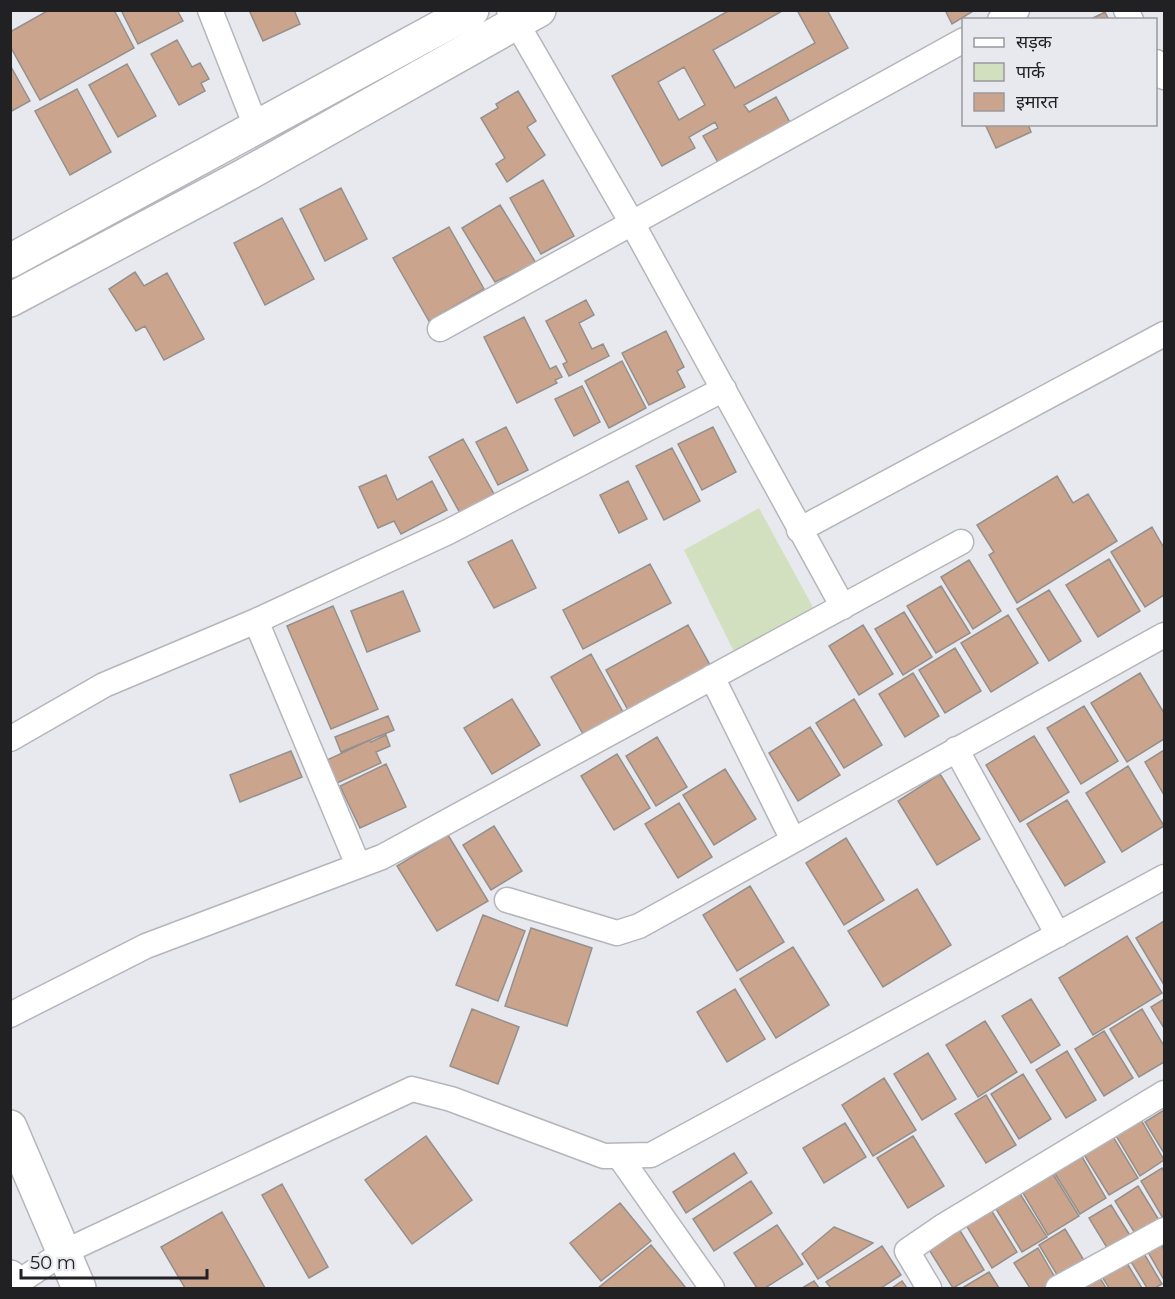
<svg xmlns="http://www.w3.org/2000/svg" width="1175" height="1299" font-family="Montserrat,'Noto Sans Devanagari',sans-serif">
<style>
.green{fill:#d3e0c0}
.building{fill:#cba48e;stroke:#95908c;stroke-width:1.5;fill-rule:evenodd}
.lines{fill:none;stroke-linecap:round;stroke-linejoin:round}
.street-casing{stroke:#b4b6bb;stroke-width:27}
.secondary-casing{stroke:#b4b6bb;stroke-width:36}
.street{stroke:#fff;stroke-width:24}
.secondary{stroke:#fff;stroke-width:33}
</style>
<rect width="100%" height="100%" fill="#e7e9ef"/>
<path class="green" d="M 759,508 L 820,620 L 739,662 L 684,550 Z"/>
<path class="building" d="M 49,10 L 114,10 L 134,48 L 40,100 L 10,46 L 10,32 Z
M 121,10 L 177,10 L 183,21 L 138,44 Z
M 249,10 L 294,10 L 300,24 L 263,41 Z
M 730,10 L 784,10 L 713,50 L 735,88 L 815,43 L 797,10 L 827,10 L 848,48 L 744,105 L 749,112 L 776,97 L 792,126 L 719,164 L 703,136 L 718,128 L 715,122 L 689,137 L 695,148 L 662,166 L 612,76 ZM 684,67 L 705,105 L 679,120 L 658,82 Z
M 945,10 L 975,10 L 952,24 Z
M 1105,12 L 1109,20 L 1089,20 Z
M 177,40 L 192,67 L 200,63 L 209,79 L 201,83 L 205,91 L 179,105 L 151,54 Z
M 127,64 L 156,116 L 118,137 L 89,85 Z
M 10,65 L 30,101 L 10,112 Z
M 77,89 L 111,152 L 70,175 L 35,111 Z
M 518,91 L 536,121 L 527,127 L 545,155 L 507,182 L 496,164 L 505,158 L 481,118 L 498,108 L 496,104 Z
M 985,124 L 1028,124 L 1031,132 L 996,148 Z
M 543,180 L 574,236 L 541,254 L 510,198 Z
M 341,188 L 367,239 L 325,261 L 300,209 Z
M 500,205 L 536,263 L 495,282 L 462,228 Z
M 282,218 L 314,279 L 265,305 L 234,243 Z
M 449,227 L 484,289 L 429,321 L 393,258 Z
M 135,272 L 144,286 L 167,273 L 204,339 L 164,360 L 145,326 L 136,331 L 109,289 Z
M 586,300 L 594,315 L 579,323 L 592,349 L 603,344 L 609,356 L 569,376 L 563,364 L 567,362 L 546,321 Z
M 524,317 L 550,369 L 556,366 L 562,377 L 555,380 L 557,383 L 517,403 L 484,337 Z
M 666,331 L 684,367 L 677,371 L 685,387 L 649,405 L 622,353 Z
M 622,361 L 646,408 L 609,428 L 585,381 Z
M 582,386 L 600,422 L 574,436 L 555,399 Z
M 506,427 L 528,470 L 498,485 L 476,442 Z
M 713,427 L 736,472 L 702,490 L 678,444 Z
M 463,439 L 494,494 L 460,513 L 429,457 Z
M 672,448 L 700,501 L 664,520 L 636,466 Z
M 386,475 L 397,500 L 432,481 L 447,510 L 401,534 L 394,521 L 378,528 L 359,487 Z
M 1057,476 L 1073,503 L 1088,494 L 1117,541 L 1017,603 L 989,555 L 994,552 L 977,525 Z
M 628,481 L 647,519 L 619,533 L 600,495 Z
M 1152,527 L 1164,548 L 1164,595 L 1145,607 L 1111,552 Z
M 512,540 L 536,588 L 494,608 L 468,562 Z
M 1109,559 L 1140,611 L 1098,637 L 1066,585 Z
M 969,560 L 1001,611 L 973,629 L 941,577 Z
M 650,564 L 671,603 L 583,649 L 563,610 Z
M 941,586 L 970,633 L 936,653 L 907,606 Z
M 1049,590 L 1081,641 L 1049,661 L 1017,609 Z
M 403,591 L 420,631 L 367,652 L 351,611 Z
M 333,606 L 378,709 L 331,729 L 287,626 Z
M 904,612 L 932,657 L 903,675 L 875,629 Z
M 1008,615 L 1038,663 L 991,692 L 961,643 Z
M 688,625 L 710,665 L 628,710 L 606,670 Z
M 863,625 L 893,674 L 859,695 L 829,646 Z
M 955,648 L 981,691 L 945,713 L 919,670 Z
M 591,654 L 623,712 L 583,734 L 551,677 Z
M 913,673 L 939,716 L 905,737 L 879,694 Z
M 1140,673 L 1164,713 L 1164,739 L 1127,762 L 1091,703 Z
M 512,699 L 540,745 L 492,774 L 464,728 Z
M 854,699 L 882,745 L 844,768 L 816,723 Z
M 1084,706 L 1118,761 L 1081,784 L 1047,728 Z
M 388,716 L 394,730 L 341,752 L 335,737 Z
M 810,727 L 840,775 L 798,801 L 769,753 Z
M 386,735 L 390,746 L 376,752 L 381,763 L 337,783 L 327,760 L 370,740 L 371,742 Z
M 1034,736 L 1069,792 L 1020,822 L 986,765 Z
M 657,737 L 687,787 L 656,806 L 626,756 Z
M 1164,750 L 1164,795 L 1145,762 Z
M 291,751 L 302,777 L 240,802 L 230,775 Z
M 617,754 L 650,808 L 614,830 L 581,776 Z
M 386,764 L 406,807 L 360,828 L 340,786 Z
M 1128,766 L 1164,826 L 1122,852 L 1086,793 Z
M 725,769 L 756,819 L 714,845 L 683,795 Z
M 940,774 L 980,839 L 937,865 L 898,801 Z
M 1067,800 L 1105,862 L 1065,886 L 1027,824 Z
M 679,803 L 712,857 L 678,878 L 645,824 Z
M 494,826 L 522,871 L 491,890 L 463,845 Z
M 448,835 L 488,901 L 437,931 L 397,866 Z
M 846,838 L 884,900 L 844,925 L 806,863 Z
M 750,886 L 784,942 L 737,971 L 703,915 Z
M 917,889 L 951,945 L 883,987 L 848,931 Z
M 483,915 L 525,931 L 498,1001 L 456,985 Z
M 1164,921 L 1164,985 L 1136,938 Z
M 531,928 L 592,948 L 567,1026 L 505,1006 Z
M 1127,936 L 1162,993 L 1093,1035 L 1059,978 Z
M 793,947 L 829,1005 L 776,1038 L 740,979 Z
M 735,989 L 765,1039 L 727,1062 L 697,1012 Z
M 1031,999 L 1060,1045 L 1031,1063 L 1002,1016 Z
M 1164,999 L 1164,1028 L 1151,1007 Z
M 472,1009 L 519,1027 L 498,1084 L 450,1066 Z
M 1142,1009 L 1164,1046 L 1164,1062 L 1139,1077 L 1110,1029 Z
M 985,1021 L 1017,1072 L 978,1097 L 946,1045 Z
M 1104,1031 L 1133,1078 L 1104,1096 L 1075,1049 Z
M 1067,1051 L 1096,1100 L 1066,1118 L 1036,1070 Z
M 928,1053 L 956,1099 L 922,1120 L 894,1074 Z
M 1023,1074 L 1051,1119 L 1019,1139 L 991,1094 Z
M 884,1078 L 916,1130 L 873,1156 L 842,1105 Z
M 986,1095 L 1016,1145 L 986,1163 L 955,1114 Z
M 1164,1110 L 1164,1153 L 1145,1122 Z
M 1140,1118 L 1164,1160 L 1140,1176 L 1115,1134 Z
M 845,1123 L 866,1157 L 824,1183 L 803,1148 Z
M 1112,1135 L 1138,1178 L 1109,1195 L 1083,1153 Z
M 426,1136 L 472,1200 L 412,1244 L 365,1180 Z
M 913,1136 L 944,1186 L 908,1208 L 877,1158 Z
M 734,1153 L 747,1173 L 686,1213 L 673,1192 Z
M 1081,1155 L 1106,1198 L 1080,1214 L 1054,1172 Z
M 1162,1168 L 1164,1172 L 1164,1220 L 1141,1181 Z
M 1050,1169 L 1079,1216 L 1048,1235 L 1020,1188 Z
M 751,1181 L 772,1213 L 714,1251 L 693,1219 Z
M 282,1184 L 328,1267 L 309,1278 L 262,1195 Z
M 1138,1186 L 1159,1220 L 1136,1235 L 1115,1201 Z
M 1017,1189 L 1047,1237 L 1022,1252 L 993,1204 Z
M 620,1203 L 651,1241 L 601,1281 L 570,1243 Z
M 988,1205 L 1017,1252 L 992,1268 L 963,1220 Z
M 1111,1205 L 1131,1237 L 1109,1251 L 1089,1218 Z
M 222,1212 L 265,1288 L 185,1288 L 161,1247 Z
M 777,1225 L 803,1264 L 765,1288 L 757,1288 L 734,1253 Z
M 834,1227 L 873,1243 L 818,1279 L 802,1254 Z
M 959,1229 L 984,1270 L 953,1288 L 928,1248 Z
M 1065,1229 L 1088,1267 L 1062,1283 L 1039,1245 Z
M 1161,1244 L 1164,1250 L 1164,1280 L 1148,1252 Z
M 651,1245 L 686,1288 L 598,1288 Z
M 882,1246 L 901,1275 L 881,1288 L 831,1288 L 826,1282 Z
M 1038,1248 L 1057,1281 L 1045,1288 L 1030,1288 L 1014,1263 Z
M 1143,1252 L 1162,1284 L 1155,1288 L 1147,1288 L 1130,1260 Z
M 1125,1260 L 1142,1288 L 1109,1288 L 1101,1275 Z
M 989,1272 L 999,1288 L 962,1288 Z
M 1100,1278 L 1106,1288 L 1089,1288 L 1087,1285 Z
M 814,1281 L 819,1288 L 802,1288 Z
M 902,1281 L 907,1288 L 892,1288 Z"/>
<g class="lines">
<g class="street-casing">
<path id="street" d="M 210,10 L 257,129
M 509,10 L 632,223 L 843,607
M 1126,10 L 1131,20
M 1000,20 L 1017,10
M 1156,62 L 1164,77
M 440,329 L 964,40
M 799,530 L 1164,334
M 256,621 L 358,865
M 712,677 L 793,840
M 10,739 L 104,685 L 256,621 L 448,532 L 724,389
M 956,749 L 1058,935
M 507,900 L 617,933 L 639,926 L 1164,635
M 10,1015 L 146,946 L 382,857 L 961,542
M 619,1156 L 712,1288
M 14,1285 L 64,1252 L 412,1089 L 451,1099 L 604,1156 L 651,1155 L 1164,877
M 929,1288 L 907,1251 L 945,1225 L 1164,1093
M 1058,1288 L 1164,1230"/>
</g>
<g class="secondary-casing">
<path id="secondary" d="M 10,261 L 472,10
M 10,300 L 247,174 L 539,10
M 10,1127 L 79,1288
M 10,1277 L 15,1288"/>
</g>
<use href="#street" class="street"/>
<use href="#secondary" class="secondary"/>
</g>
<rect width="1175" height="1299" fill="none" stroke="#212124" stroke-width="24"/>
<rect x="962" y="18" width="195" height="108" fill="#e7e9ef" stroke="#98999e" stroke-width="1.5"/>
<rect x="974" y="38" width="30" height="9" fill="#ffffff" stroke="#98999e" stroke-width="1.5"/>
<text x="1016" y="48" font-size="18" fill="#212124">सड़क</text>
<rect x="974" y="63" width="30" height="18" fill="#d3e0c0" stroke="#98999e" stroke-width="1.5"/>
<text x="1016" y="78" font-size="18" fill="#212124">पार्क</text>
<rect x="974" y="93" width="30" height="18" fill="#cba48e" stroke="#98999e" stroke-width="1.5"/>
<text x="1016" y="108" font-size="18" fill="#212124">इमारत</text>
<path d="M21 1269v9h186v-9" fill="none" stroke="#212124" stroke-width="3"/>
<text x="30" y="1269" font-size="18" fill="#212124" stroke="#e7e9ef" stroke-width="4.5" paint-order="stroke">50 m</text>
</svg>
